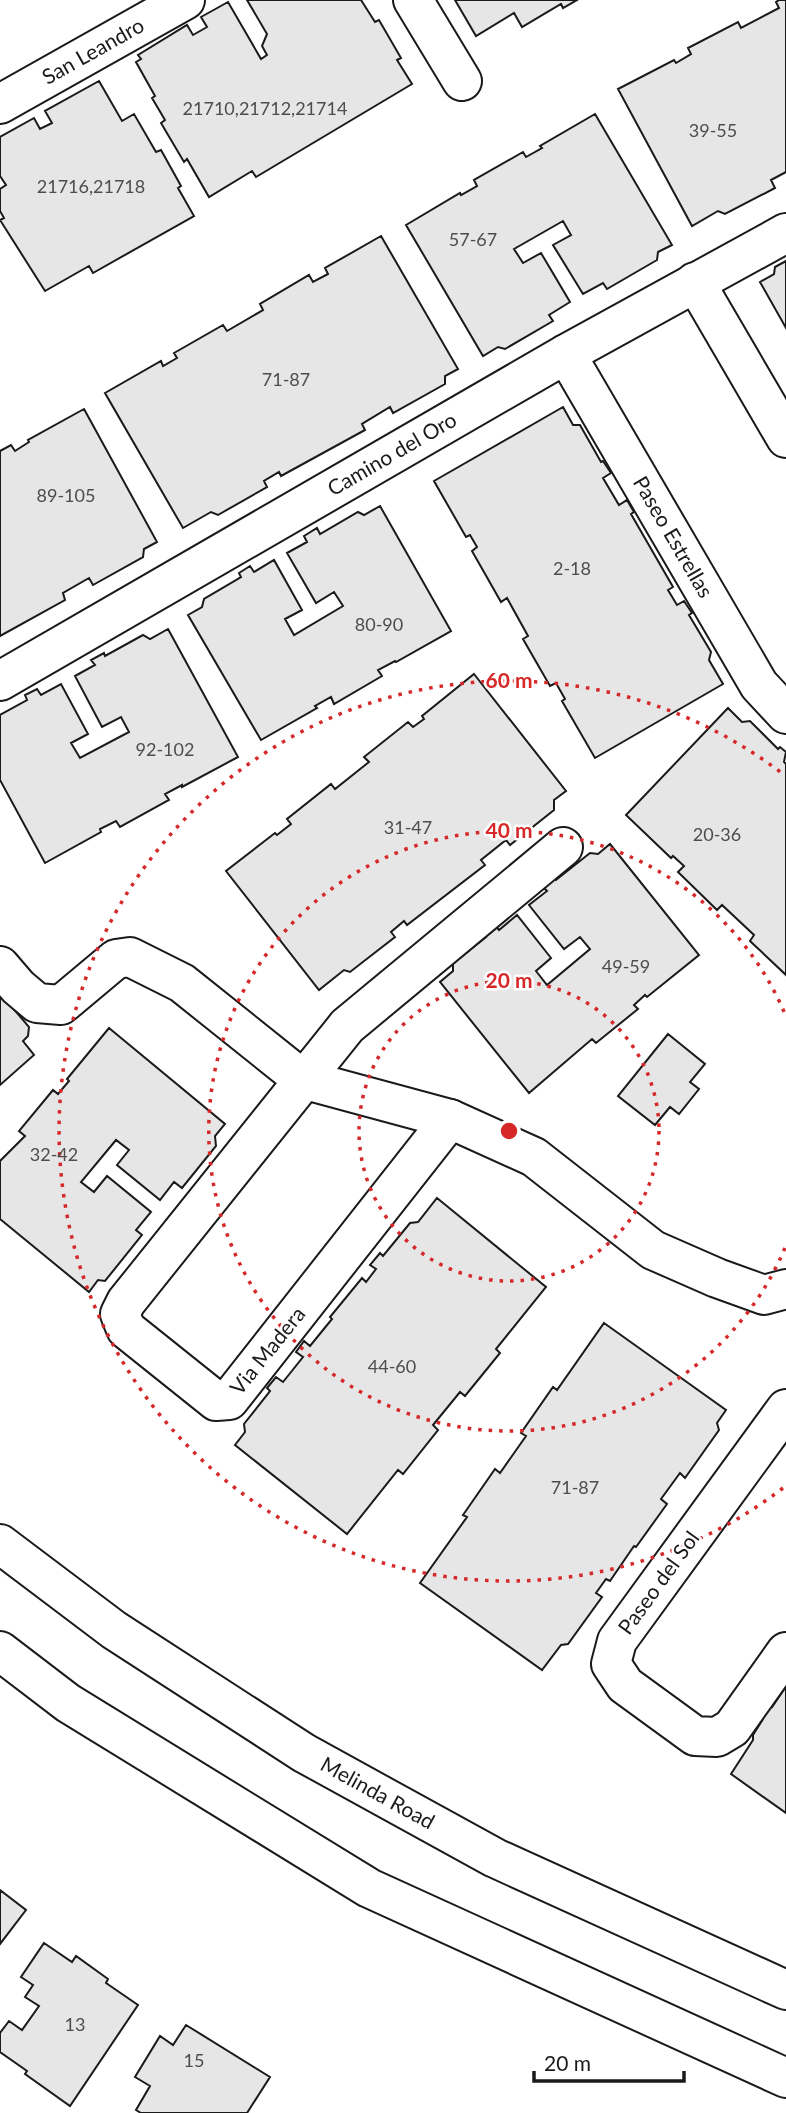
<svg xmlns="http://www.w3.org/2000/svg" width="786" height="2113" font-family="Lato,sans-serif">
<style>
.building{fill:#e6e6e6;stroke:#1a1a1a;stroke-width:2}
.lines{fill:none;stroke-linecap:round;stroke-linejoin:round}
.minor-casing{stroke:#1a1a1a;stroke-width:42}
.major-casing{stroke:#1a1a1a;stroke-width:42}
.minor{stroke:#fff;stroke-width:38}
.major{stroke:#fff;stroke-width:38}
.ring{fill:none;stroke:#d62828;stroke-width:3.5;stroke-dasharray:3.5 7}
.labels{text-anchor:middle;stroke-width:5;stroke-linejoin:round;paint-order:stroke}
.number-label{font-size:18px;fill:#4d4d4d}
.street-label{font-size:21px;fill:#1a1a1a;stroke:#fff}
.centre{fill:#d62828;stroke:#fff;stroke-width:3.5}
.ring-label{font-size:21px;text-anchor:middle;font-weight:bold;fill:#d62828;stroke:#fff;stroke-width:5;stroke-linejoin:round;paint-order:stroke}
</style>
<rect width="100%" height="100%" fill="#fff"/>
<path class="building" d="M 247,0 L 361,0 L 375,22 L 379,20 L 401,58 L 397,60 L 412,84 L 256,177 L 252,171 L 209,197 L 187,159 L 184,162 L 161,123 L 165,120 L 152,98 L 155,96 L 136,62 L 141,59 L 138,55 L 187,25 L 193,35 L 207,27 L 201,17 L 228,2 L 261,59 L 267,55 L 262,46 L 267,34 Z
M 455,0 L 577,0 L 563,8 L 561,4 L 522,27 L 514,13 L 476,36 Z
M 779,0 L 786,0 L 786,172 L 771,180 L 775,188 L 725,214 L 718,211 L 692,226 L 618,89 L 674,60 L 676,63 L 691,54 L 688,48 L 738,22 L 741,28 L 779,8 L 776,2 Z
M 99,81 L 122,121 L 134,114 L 156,152 L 161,150 L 181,186 L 178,188 L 194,216 L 93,273 L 89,266 L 45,291 L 0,220 L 4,218 L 0,211 L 0,189 L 6,185 L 0,176 L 0,137 L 34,118 L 40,129 L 52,123 L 45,111 Z
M 595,114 L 672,245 L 658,252 L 657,260 L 607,289 L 603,283 L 583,294 L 553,245 L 571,235 L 563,221 L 514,249 L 523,263 L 541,253 L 570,302 L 549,315 L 553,321 L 505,349 L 498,347 L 483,356 L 406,225 L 460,193 L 461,195 L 477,186 L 474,180 L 523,152 L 526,157 L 542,148 L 540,146 Z
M 381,236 L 458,369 L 445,376 L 445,384 L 393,413 L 390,407 L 362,424 L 365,430 L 281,476 L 279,472 L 264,481 L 267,487 L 218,515 L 211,512 L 183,528 L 105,393 L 161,361 L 163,366 L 177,358 L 174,353 L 223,325 L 227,331 L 263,310 L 260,304 L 309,275 L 313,282 L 328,274 L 325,268 Z
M 786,261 L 786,328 L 760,282 L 774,274 L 775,267 Z
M 563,407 L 573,425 L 580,425 L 601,462 L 603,461 L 611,473 L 603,478 L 619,505 L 627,500 L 634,512 L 631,514 L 673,587 L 668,590 L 677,605 L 684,601 L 692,613 L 689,615 L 711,652 L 709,660 L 723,684 L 595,758 L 562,701 L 565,699 L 556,683 L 550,686 L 523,639 L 528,636 L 507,598 L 501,602 L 472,551 L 477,547 L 470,535 L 466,537 L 434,481 Z
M 84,409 L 157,542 L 144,549 L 143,557 L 93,585 L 89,578 L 63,593 L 65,600 L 0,636 L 0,451 L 11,445 L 15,451 L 29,442 L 28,440 Z
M 380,506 L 451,631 L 396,662 L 395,661 L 378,670 L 382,676 L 334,704 L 331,697 L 315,706 L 317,708 L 261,740 L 188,615 L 202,607 L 204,599 L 241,577 L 239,573 L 250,566 L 254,572 L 274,560 L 302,610 L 285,619 L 294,635 L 343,606 L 334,592 L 316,603 L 287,553 L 307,542 L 304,536 L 317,528 L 320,534 L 358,512 L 364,515 Z
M 168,629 L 238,757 L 182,787 L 182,785 L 165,794 L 169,800 L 120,827 L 116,821 L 100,829 L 101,832 L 45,863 L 0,780 L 0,715 L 27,700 L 25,695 L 37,689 L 41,695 L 61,684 L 88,734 L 71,743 L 80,758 L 129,732 L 121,717 L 102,727 L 75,676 L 95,665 L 91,660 L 104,653 L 105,656 L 143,635 L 150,639 Z
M 474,674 L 566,791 L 554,800 L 554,810 L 510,845 L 506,840 L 481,860 L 485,865 L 407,925 L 404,921 L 391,932 L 395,937 L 350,972 L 344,970 L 319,990 L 226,871 L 275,833 L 277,835 L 291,824 L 287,819 L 331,784 L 335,789 L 369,762 L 364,757 L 408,722 L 413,727 L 424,719 L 422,716 Z
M 728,708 L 742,722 L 750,721 L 778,749 L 780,747 L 786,752 L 784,762 L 786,764 L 786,975 L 750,941 L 754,935 L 722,905 L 717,910 L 678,872 L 684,866 L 673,856 L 671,858 L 626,815 Z
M 610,844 L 699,955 L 647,997 L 645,995 L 634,1005 L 638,1009 L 596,1043 L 592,1039 L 529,1093 L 440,982 L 453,971 L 453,963 L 486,937 L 484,934 L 495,925 L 499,930 L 517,915 L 551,958 L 536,971 L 547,985 L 590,949 L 580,937 L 564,949 L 529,905 L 547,891 L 542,886 L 553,877 L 556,880 L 590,853 L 598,854 Z
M 0,993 L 29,1027 L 28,1036 L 23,1041 L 34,1055 L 0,1085 Z
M 109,1028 L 225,1124 L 215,1136 L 216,1146 L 182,1188 L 174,1182 L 160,1200 L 117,1165 L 129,1150 L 116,1140 L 81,1182 L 94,1192 L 107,1176 L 151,1212 L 136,1230 L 142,1235 L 105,1281 L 98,1280 L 89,1292 L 0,1219 L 0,1161 L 25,1136 L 19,1131 L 53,1090 L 58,1094 L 69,1081 L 67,1079 Z
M 668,1034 L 705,1064 L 690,1082 L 699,1089 L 679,1114 L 670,1107 L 655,1125 L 618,1096 Z
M 437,1198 L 546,1287 L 496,1349 L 500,1353 L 465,1396 L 460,1392 L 433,1425 L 438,1430 L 403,1474 L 398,1470 L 347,1534 L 235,1445 L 245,1432 L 244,1424 L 270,1391 L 267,1388 L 276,1377 L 283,1382 L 303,1357 L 296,1352 L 304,1341 L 310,1346 L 332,1319 L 330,1317 L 362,1278 L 366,1282 L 376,1269 L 370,1265 L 380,1253 L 383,1256 L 410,1223 L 418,1222 Z
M 604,1323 L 726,1410 L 717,1423 L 719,1430 L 685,1478 L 680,1473 L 661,1499 L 667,1504 L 636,1547 L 634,1546 L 610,1581 L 606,1579 L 596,1593 L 602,1597 L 568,1644 L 561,1645 L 542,1670 L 420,1583 L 467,1517 L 463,1515 L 495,1469 L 500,1473 L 526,1436 L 521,1433 L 553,1387 L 557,1390 Z
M 785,1688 L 786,1689 L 786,1813 L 731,1774 L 753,1740 L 753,1735 L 763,1719 L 757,1714 L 765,1702 L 772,1707 Z
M 0,1890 L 26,1910 L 0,1944 Z
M 44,1943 L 72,1962 L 76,1956 L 108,1979 L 106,1983 L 138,2005 L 70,2106 L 25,2074 L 27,2071 L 0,2052 L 0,2033 L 9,2021 L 22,2030 L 39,2006 L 25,1997 L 33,1985 L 21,1977 Z
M 186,2025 L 270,2077 L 247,2113 L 141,2113 L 136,2110 L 150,2086 L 135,2077 L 160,2036 L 173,2045 Z"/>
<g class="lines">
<g class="minor-casing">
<g id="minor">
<path d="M 413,0 L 462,81"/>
<path id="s1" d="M 0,104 L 185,0"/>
<path d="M 695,282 L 786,438"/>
<path id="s2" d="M 566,354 L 759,685 L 786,714"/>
<path id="s3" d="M 0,681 L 566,354 L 786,233"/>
<path d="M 0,966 L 18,987 L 37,1003 L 61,1005 L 116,959 L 130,957 L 182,983 L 302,1079 L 450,1119 L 534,1157 L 653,1250 L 717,1278 L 764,1295 L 786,1289"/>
<path d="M 450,1119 L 229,1400 L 216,1401 L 126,1329 L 120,1314 L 126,1302 L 347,1026 L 563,847"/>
<path d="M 786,1409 L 617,1641 L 611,1664 L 625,1685 L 695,1736 L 717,1737 L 732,1728 L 786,1652"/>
</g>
</g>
<g class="major-casing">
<g id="major">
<path id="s4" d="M 0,1544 L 114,1630 L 304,1753 L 495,1858 L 786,1990"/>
<path d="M 0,1651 L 68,1703 L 369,1888 L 786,2078"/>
</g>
</g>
<use href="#minor" class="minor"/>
<use href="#major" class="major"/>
</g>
<g class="ring">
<circle cx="509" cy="1131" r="150"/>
<path d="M785 1248A300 300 0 1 1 785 1014"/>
<path d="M783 1488A450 450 0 1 1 783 774"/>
</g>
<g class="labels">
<g class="number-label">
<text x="265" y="115">21710,21712,21714</text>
<text x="713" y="137">39-55</text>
<text x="91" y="193">21716,21718</text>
<text x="473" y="246">57-67</text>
<text x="286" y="386">71-87</text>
<text x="66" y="502">89-105</text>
<text x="572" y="575">2-18</text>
<text x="379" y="631">80-90</text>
<text x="165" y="756">92-102</text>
<text x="408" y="834">31-47</text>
<text x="717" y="841">20-36</text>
<text x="626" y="973">49-59</text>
<text x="54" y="1161">32-42</text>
<text x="392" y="1373">44-60</text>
<text x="575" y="1494">71-87</text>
<text x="75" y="2031">13</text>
<text x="194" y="2067">15</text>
</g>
<g class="street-label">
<text dy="7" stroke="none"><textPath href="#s1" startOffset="107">San Leandro</textPath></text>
<text dy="7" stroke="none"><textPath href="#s3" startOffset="453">Camino del Oro</textPath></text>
<text dy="7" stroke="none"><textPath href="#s2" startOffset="212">Paseo Estrellas</textPath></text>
<text transform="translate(268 1351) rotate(-51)" y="7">Via Madera</text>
<text transform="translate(659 1583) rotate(-54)" y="7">Paseo del Sol</text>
<text dy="7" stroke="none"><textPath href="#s4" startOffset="453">Melinda Road</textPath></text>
</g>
</g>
<circle cx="509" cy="1131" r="10" class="centre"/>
<g class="ring-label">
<text x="509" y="688">60 m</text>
<text x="509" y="838">40 m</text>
<text x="509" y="988">20 m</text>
</g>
<path d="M534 2071v10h150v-10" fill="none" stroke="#1a1a1a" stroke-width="3.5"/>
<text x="544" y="2071" font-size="21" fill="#1a1a1a" stroke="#ffffff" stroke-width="5" paint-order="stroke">20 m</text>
</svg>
